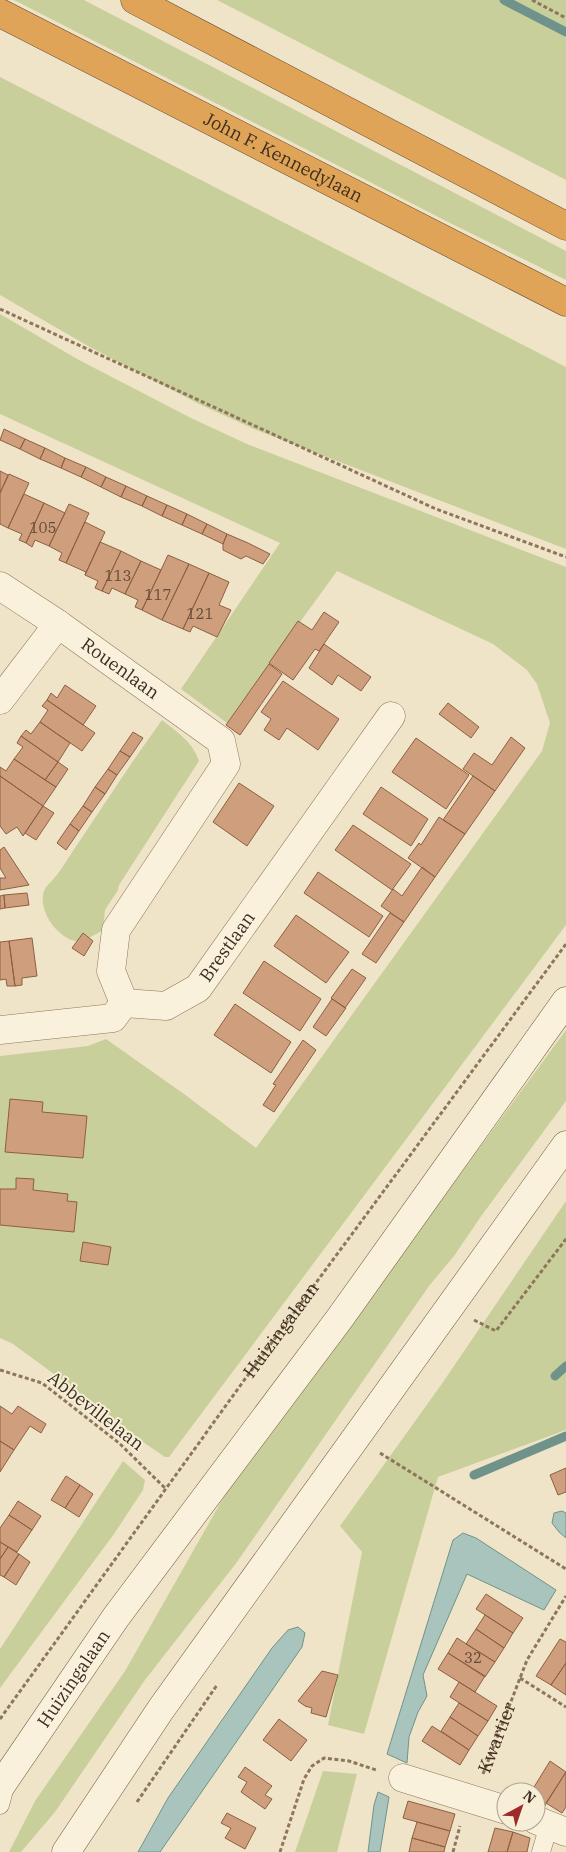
<svg xmlns="http://www.w3.org/2000/svg" width="566" height="1852" font-family="'IBM Plex Serif',serif">
<style>
.green{fill:#c9cf9b}
.water{fill:#a9c4bc;stroke:#6f938a}
.lines{fill:none;stroke-linecap:round;stroke-linejoin:round}
.stream{stroke:#6f938a;stroke-width:9}
.building{fill:#cf9f7d;stroke:#8d5f41}
.lane-casing{stroke:#8d765c;stroke-width:19}
.street-casing{stroke:#8d765c;stroke-width:29}
.secondary-casing{stroke:#6f573f;stroke-width:29}
.highway-casing{stroke:#5b4430;stroke-width:29}
.path{stroke:#8d765c;stroke-width:3;stroke-dasharray:4 2.5;stroke-linecap:butt}
.lane{stroke:#faf1dc;stroke-width:18}
.street{stroke:#faf1dc;stroke-width:28}
.secondary{stroke:#faf1dc;stroke-width:28}
.highway{stroke:#e0a458;stroke-width:28}
.labels{text-anchor:middle;stroke-width:4;stroke-linejoin:round;paint-order:stroke}
.number-label{font-size:15px;fill:#624a37}
.street-label{font-size:18px;fill:#3d2e20;stroke:#f7eed8}
</style>
<rect width="100%" height="100%" fill="#f0e4c8"/>
<path class="green" d="M 14,0 L 84,0 L 566,251 L 566,280 L 452,224 Z
M 217,0 L 566,0 L 566,180 Z
M 0,77 L 566,367 L 566,549 L 254,429 L 199,404 L 88,346 L 0,295 Z
M 0,314 L 79,360 L 191,418 L 247,444 L 566,567 L 566,925 L 169,1457 L 165,1457 L 143,1442 L 103,1410 L 13,1344 L 0,1338 L 0,1056 L 88,1046 L 106,1039 L 184,1094 L 256,1148 L 542,751 L 550,723 L 537,684 L 527,670 L 493,644 L 337,571 L 227,723 L 181,689 L 280,543 L 0,414 Z
M 162,720 C 177,732 193,742 199,761 L 119,885 L 118,890 L 105,910 L 103,930 C 85,940 77,948 59,932 C 49,924 39,905 44,891 C 46,886 53,880 56,876 C 62,869 66,861 71,854 C 101,809 130,764 162,720 Z
M 566,1030 L 566,1101 L 482,1215 L 454,1256 L 429,1286 L 237,1562 L 145,1680 L 55,1812 L 21,1852 L 9,1852 L 35,1801 L 125,1671 L 226,1493 Z
M 566,1201 L 566,1430 L 438,1477 L 364,1734 L 328,1725 L 362,1552 L 340,1526 L 441,1385 Z
M 123,1461 L 145,1480 L 143,1490 L 114,1534 L 0,1688 L 0,1649 Z
M 323,1771 L 357,1774 L 337,1852 L 295,1852 Z"/>
<path class="water" d="M 562,1511 L 566,1513 L 566,1538 L 559,1532 L 552,1523 L 554,1513 Z
M 463,1533 L 476,1538 L 556,1590 L 544,1610 L 467,1574 L 423,1675 L 427,1696 L 418,1712 L 409,1737 L 407,1763 L 387,1754 L 453,1540 Z
M 298,1627 L 305,1633 L 302,1647 L 160,1852 L 138,1852 L 168,1798 L 272,1648 L 288,1630 Z
M 378,1792 L 389,1797 L 380,1852 L 368,1852 L 374,1805 Z"/>
<g class="lines">
<path class="stream" d="M 504,0 L 566,32
M 555,1376 L 566,1366
M 474,1475 L 566,1436"/>
</g>
<path class="building" d="M 4,429 L 25,439 L 20,449 L 0,440 Z
M 25,439 L 45,448 L 40,459 L 20,449 Z
M 45,448 L 65,458 L 61,468 L 40,459 Z
M 65,458 L 86,467 L 81,477 L 61,468 Z
M 86,467 L 106,477 L 101,487 L 81,477 Z
M 0,471 L 8,475 L 0,493 Z
M 9,474 L 29,483 L 8,528 L 0,524 L 0,493 Z
M 106,477 L 126,486 L 121,497 L 101,487 Z
M 126,486 L 147,496 L 142,506 L 121,497 Z
M 24,494 L 44,503 L 26,543 L 19,540 L 22,534 L 8,528 Z
M 147,496 L 167,505 L 162,516 L 142,506 Z
M 44,503 L 65,513 L 49,546 L 35,540 L 32,547 L 26,543 Z
M 69,504 L 89,513 L 66,563 L 59,560 L 62,553 L 49,546 Z
M 167,505 L 187,514 L 182,525 L 162,516 Z
M 187,514 L 207,524 L 202,534 L 182,525 Z
M 85,522 L 105,532 L 85,575 L 86,572 L 66,563 Z
M 207,524 L 227,534 L 223,544 L 202,534 Z
M 227,534 L 248,543 L 270,554 L 263,564 L 246,556 L 241,559 L 223,550 L 223,544 Z
M 100,542 L 121,551 L 102,591 L 95,588 L 98,581 L 85,575 Z
M 121,551 L 141,561 L 125,594 L 112,588 L 109,594 L 102,591 Z
M 168,555 L 189,564 L 162,620 L 142,610 Z
M 141,561 L 161,570 L 142,610 L 135,607 L 138,600 L 125,594 Z
M 189,564 L 209,573 L 183,629 L 162,620 Z
M 209,573 L 229,582 L 219,605 L 231,610 L 217,637 L 193,626 L 190,632 L 183,629 Z
M 324,612 L 339,622 L 319,651 L 315,649 L 293,680 L 269,663 L 298,621 L 312,630 Z
M 324,644 L 371,677 L 361,691 L 338,675 L 332,685 L 309,668 Z
M 269,664 L 282,674 L 240,735 L 226,725 Z
M 283,681 L 339,719 L 318,750 L 287,728 L 279,740 L 264,730 L 271,719 L 261,712 Z
M 65,685 L 96,706 L 83,725 L 47,700 L 51,693 L 57,698 Z
M 47,700 L 95,733 L 82,751 L 40,722 L 48,710 L 42,706 Z
M 448,703 L 479,727 L 471,738 L 439,714 Z
M 40,722 L 70,743 L 58,762 L 21,736 L 26,730 L 31,734 Z
M 133,732 L 143,738 L 130,757 L 120,751 Z
M 21,736 L 58,762 L 45,780 L 14,759 L 23,747 L 17,743 Z
M 511,737 L 525,748 L 495,791 L 463,769 L 474,753 L 492,765 Z
M 416,738 L 469,775 L 446,809 L 392,772 Z
M 120,751 L 130,757 L 117,775 L 108,769 Z
M 14,759 L 56,787 L 43,806 L 0,776 L 0,767 L 6,771 Z
M 58,762 L 68,769 L 56,787 L 45,780 Z
M 108,769 L 117,775 L 105,794 L 95,787 Z
M 0,776 L 43,806 L 23,836 L 17,827 L 6,834 L 0,826 Z
M 473,776 L 495,791 L 465,834 L 443,820 Z
M 239,783 L 274,806 L 247,846 L 213,822 Z
M 95,787 L 105,794 L 92,812 L 83,806 Z
M 381,787 L 428,819 L 411,846 L 363,814 Z
M 43,806 L 54,813 L 36,840 L 25,833 Z
M 83,806 L 92,812 L 79,831 L 70,824 Z
M 439,817 L 465,834 L 435,877 L 408,858 L 419,843 L 421,845 Z
M 70,824 L 79,831 L 66,850 L 57,843 Z
M 353,825 L 411,864 L 392,890 L 335,850 Z
M 4,847 L 29,885 L 0,890 L 0,878 L 6,878 L 0,868 L 0,850 Z
M 422,867 L 435,877 L 404,922 L 381,906 L 393,889 L 402,896 Z
M 318,872 L 383,916 L 369,937 L 304,893 Z
M 27,893 L 29,905 L 5,908 L 4,895 Z
M 4,895 L 5,908 L 0,909 L 0,896 Z
M 390,913 L 404,922 L 376,963 L 362,954 Z
M 296,915 L 349,952 L 326,983 L 274,946 Z
M 83,933 L 93,941 L 84,956 L 72,948 Z
M 32,938 L 37,976 L 22,978 L 22,985 L 15,986 L 9,941 Z
M 9,941 L 15,986 L 7,986 L 6,979 L 0,980 L 0,942 Z
M 264,961 L 321,999 L 300,1031 L 243,993 Z
M 352,969 L 366,978 L 345,1008 L 331,998 Z
M 332,999 L 346,1008 L 326,1036 L 313,1027 Z
M 235,1004 L 291,1042 L 271,1073 L 214,1035 Z
M 303,1040 L 316,1050 L 274,1112 L 263,1105 L 276,1085 L 273,1084 Z
M 10,1099 L 43,1102 L 42,1112 L 87,1116 L 83,1158 L 5,1152 Z
M 16,1178 L 34,1179 L 33,1190 L 68,1194 L 67,1201 L 77,1202 L 74,1232 L 0,1225 L 0,1189 L 16,1189 Z
M 83,1242 L 111,1247 L 108,1265 L 80,1261 Z
M 0,1406 L 12,1414 L 18,1406 L 46,1424 L 41,1433 L 30,1426 L 14,1450 L 0,1441 Z
M 0,1441 L 14,1450 L 0,1472 Z
M 566,1468 L 566,1492 L 558,1495 L 550,1475 Z
M 66,1476 L 80,1485 L 65,1508 L 51,1500 Z
M 80,1485 L 93,1494 L 79,1517 L 65,1508 Z
M 18,1501 L 41,1516 L 32,1530 L 9,1515 Z
M 9,1515 L 32,1530 L 17,1552 L 0,1542 L 0,1528 Z
M 0,1542 L 8,1547 L 0,1559 Z
M 8,1547 L 19,1554 L 4,1577 L 0,1575 L 0,1559 Z
M 19,1554 L 30,1562 L 16,1585 L 4,1577 Z
M 486,1594 L 523,1618 L 513,1633 L 476,1609 Z
M 485,1615 L 513,1633 L 504,1648 L 476,1629 Z
M 476,1629 L 504,1648 L 495,1662 L 466,1644 Z
M 457,1638 L 495,1662 L 485,1677 L 448,1653 Z
M 560,1639 L 566,1642 L 566,1663 L 551,1685 L 536,1676 Z
M 448,1653 L 485,1676 L 475,1692 L 438,1669 Z
M 566,1663 L 566,1695 L 551,1685 Z
M 322,1671 L 338,1675 L 326,1717 L 311,1713 L 312,1708 L 305,1706 L 298,1701 Z
M 459,1682 L 497,1706 L 488,1721 L 450,1697 Z
M 459,1703 L 488,1721 L 478,1736 L 450,1717 Z
M 450,1717 L 478,1736 L 469,1750 L 441,1731 Z
M 279,1719 L 307,1740 L 291,1761 L 263,1740 Z
M 432,1726 L 469,1750 L 460,1765 L 422,1741 Z
M 550,1761 L 566,1772 L 544,1807 L 536,1802 L 536,1792 L 531,1792 Z
M 245,1767 L 272,1786 L 265,1795 L 272,1799 L 265,1809 L 241,1792 L 247,1782 L 238,1777 Z
M 566,1772 L 566,1807 L 562,1813 L 546,1803 Z
M 408,1801 L 455,1814 L 450,1831 L 403,1818 Z
M 227,1813 L 256,1828 L 245,1849 L 225,1838 L 231,1828 L 221,1823 Z
M 417,1822 L 450,1831 L 445,1847 L 412,1838 Z
M 495,1828 L 513,1832 L 507,1852 L 488,1852 Z
M 513,1832 L 530,1838 L 527,1852 L 507,1852 Z
M 412,1838 L 445,1847 L 444,1852 L 409,1852 Z"/>
<g class="lines">
<g class="lane-casing">
<path id="lane" d="M 0,1805 L 7,1779
M 541,1852 L 549,1825"/>
</g>
<g class="street-casing">
<g id="street">
<path id="s3" d="M 0,586 L 58,624 L 221,741 L 226,764 L 116,930 L 111,971 L 124,1003 L 166,1006 L 198,988 L 391,716"/>
<path d="M 0,700 L 58,624"/>
<path d="M 0,1030 L 113,1018 L 124,1003"/>
<path d="M 403,1778 L 506,1810"/>
<path d="M 536,1820 L 566,1832"/>
</g>
</g>
<g class="secondary-casing">
<g id="secondary">
<path id="s4" d="M 0,1787 L 116,1617 L 340,1318 L 566,1001"/>
<path d="M 66,1852 L 161,1709 L 566,1145"/>
</g>
</g>
<g class="highway-casing">
<g id="highway">
<path d="M 135,0 L 566,226"/>
<path id="s5" d="M 0,13 L 566,302"/>
</g>
</g>
<g class="path">
<path d="M 532,0 L 566,18"/>
<path d="M 0,309 L 436,509 L 566,557"/>
<path d="M 474,1320 L 496,1331 L 566,1239"/>
<path d="M 0,1370 L 42,1383 L 119,1443 L 166,1489"/>
<path d="M 380,1453 L 566,1569"/>
<path d="M 520,1678 L 566,1707"/>
<path id="s1" d="M 0,1719 L 245,1379 L 566,944"/>
<path id="s2" d="M 483,1774 L 527,1660 L 566,1596"/>
<path d="M 137,1802 L 217,1685"/>
<path d="M 280,1852 L 304,1779 L 312,1766 L 324,1758 L 349,1761 L 376,1770"/>
<path d="M 453,1852 L 460,1826"/>
</g>
<use href="#lane" class="lane"/>
<use href="#street" class="street"/>
<use href="#secondary" class="secondary"/>
<use href="#highway" class="highway"/>
</g>
<g class="labels">
<g class="number-label">
<text x="43" y="533">105</text>
<text x="118" y="581">113</text>
<text x="158" y="600">117</text>
<text x="200" y="619">121</text>
<text x="473" y="1663">32</text>
</g>
<g class="street-label">
<text dy="6" stroke="none"><textPath href="#s5" startOffset="318">John F. Kennedylaan</textPath></text>
<text dy="6" stroke="none"><textPath href="#s3" startOffset="146">Rouenlaan</textPath></text>
<text dy="6" stroke="none"><textPath href="#s3" startOffset="698">Brestlaan</textPath></text>
<text dy="6" stroke="none"><textPath href="#s1" startOffset="480">Huizingalaan</textPath></text>
<text transform="translate(96 1411) rotate(38)" y="6">Abbevillelaan</text>
<text dy="6" stroke="none"><textPath href="#s4" startOffset="131">Huizingalaan</textPath></text>
<text dy="6" stroke="none"><textPath href="#s2" startOffset="39">Kwartier</textPath></text>
</g>
</g>
<g transform="translate(521 1807) rotate(40)"><circle r="24" fill="#f7eed8" stroke="#ada18e"/>
<path d="M0-4L9 19L0 12L-9 19Z" fill="#9e2a2b"/>
<text y="-8" font-size="14" font-weight="bold" text-anchor="middle" fill="#3d2e20">N</text>
</g>
</svg>
